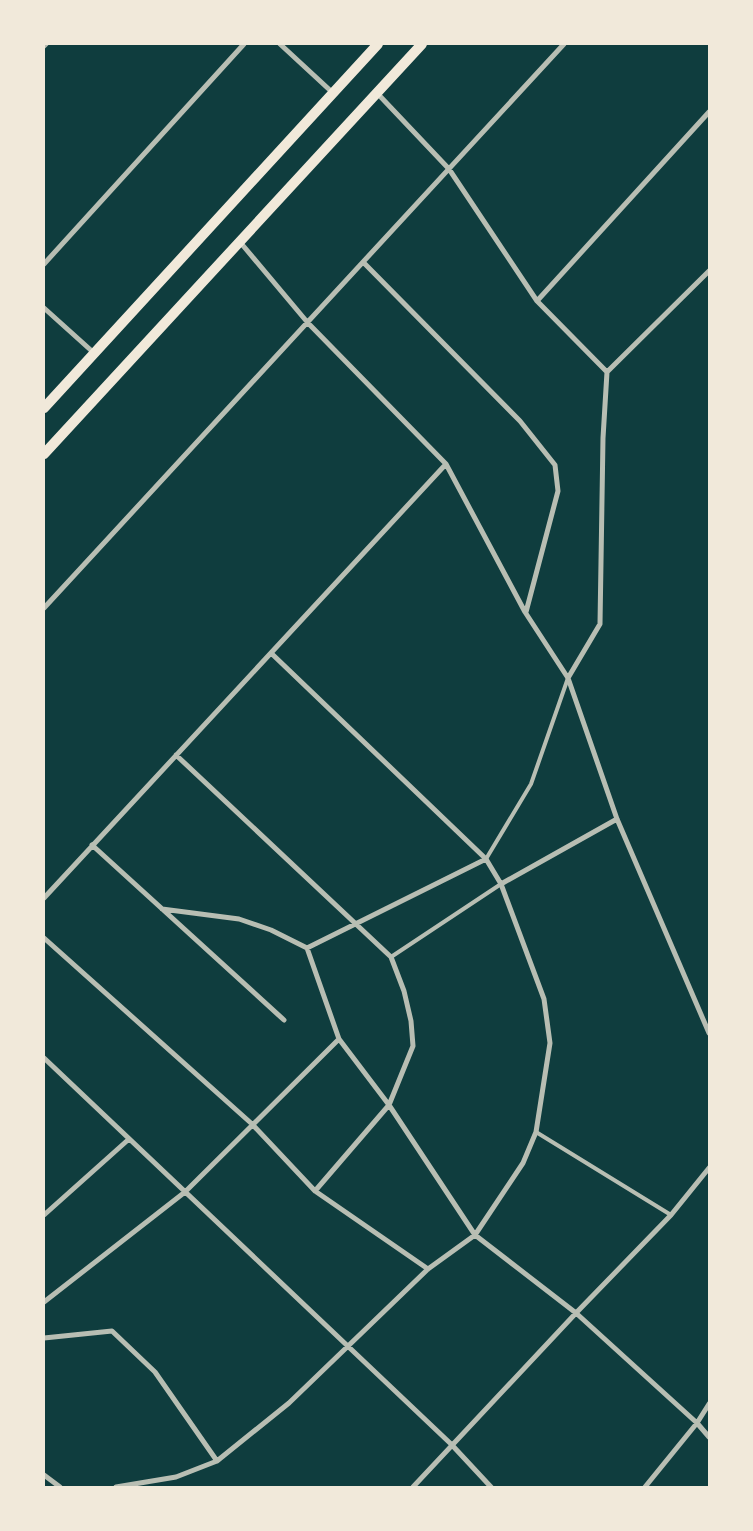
<svg xmlns="http://www.w3.org/2000/svg" width="753" height="1531" font-family="Merriweather,serif">
<style>
.lines{fill:none;stroke-linecap:round;stroke-linejoin:round}
.service{stroke:#b8beb3;stroke-width:4}
.minor{stroke:#b8beb3;stroke-width:5}
.secondary{stroke:#f1e9da;stroke-width:10}
</style>
<rect width="100%" height="100%" fill="#0f3d3e"/>
<g class="lines">
<path class="service" d="M 486,859 L 531,784 L 568,678
M 391,957 L 501,884
M 536,1132 L 671,1215"/>
<path class="minor" d="M 280,44 L 333,93
M 44,46 L 46,44
M 377,93 L 449,169 L 537,301 L 607,372 L 603,438 L 600,624 L 568,678
M 240,242 L 308,323 L 446,464 L 525,612 L 568,678 L 617,819 L 709,1033
M 364,263 L 520,421 L 555,465 L 558,491 L 526,612
M 44,264 L 244,44
M 537,301 L 709,112
M 44,308 L 94,353
M 607,372 L 709,271
M 44,608 L 564,44
M 176,755 L 391,957 L 404,991 L 411,1021 L 413,1046 L 389,1105 L 315,1191
M 92,845 L 284,1020
M 501,884 L 617,819
M 44,898 L 446,464
M 162,909 L 239,919 L 271,930 L 307,948 L 339,1039 L 389,1105 L 475,1235 L 576,1313 L 697,1423 L 709,1437
M 44,938 L 252,1124 L 315,1191 L 428,1269
M 307,948 L 486,859
M 44,1058 L 451,1444 L 491,1487
M 44,1215 L 129,1139
M 44,1302 L 185,1192 L 339,1039
M 44,1338 L 112,1331 L 155,1372 L 217,1461
M 44,1475 L 60,1487
M 116,1487 L 176,1477 L 217,1461 L 289,1403 L 428,1269 L 475,1235 L 523,1163 L 536,1132 L 550,1043 L 544,999 L 501,884 L 486,859 L 271,653
M 413,1487 L 576,1313 L 671,1215 L 709,1168
M 645,1487 L 697,1423 L 709,1404"/>
<path class="secondary" d="M 44,408 L 378,44
M 44,454 L 422,44"/>
</g>
<rect width="753" height="1531" fill="none" stroke="#f1e9da" stroke-width="90"/>
</svg>
